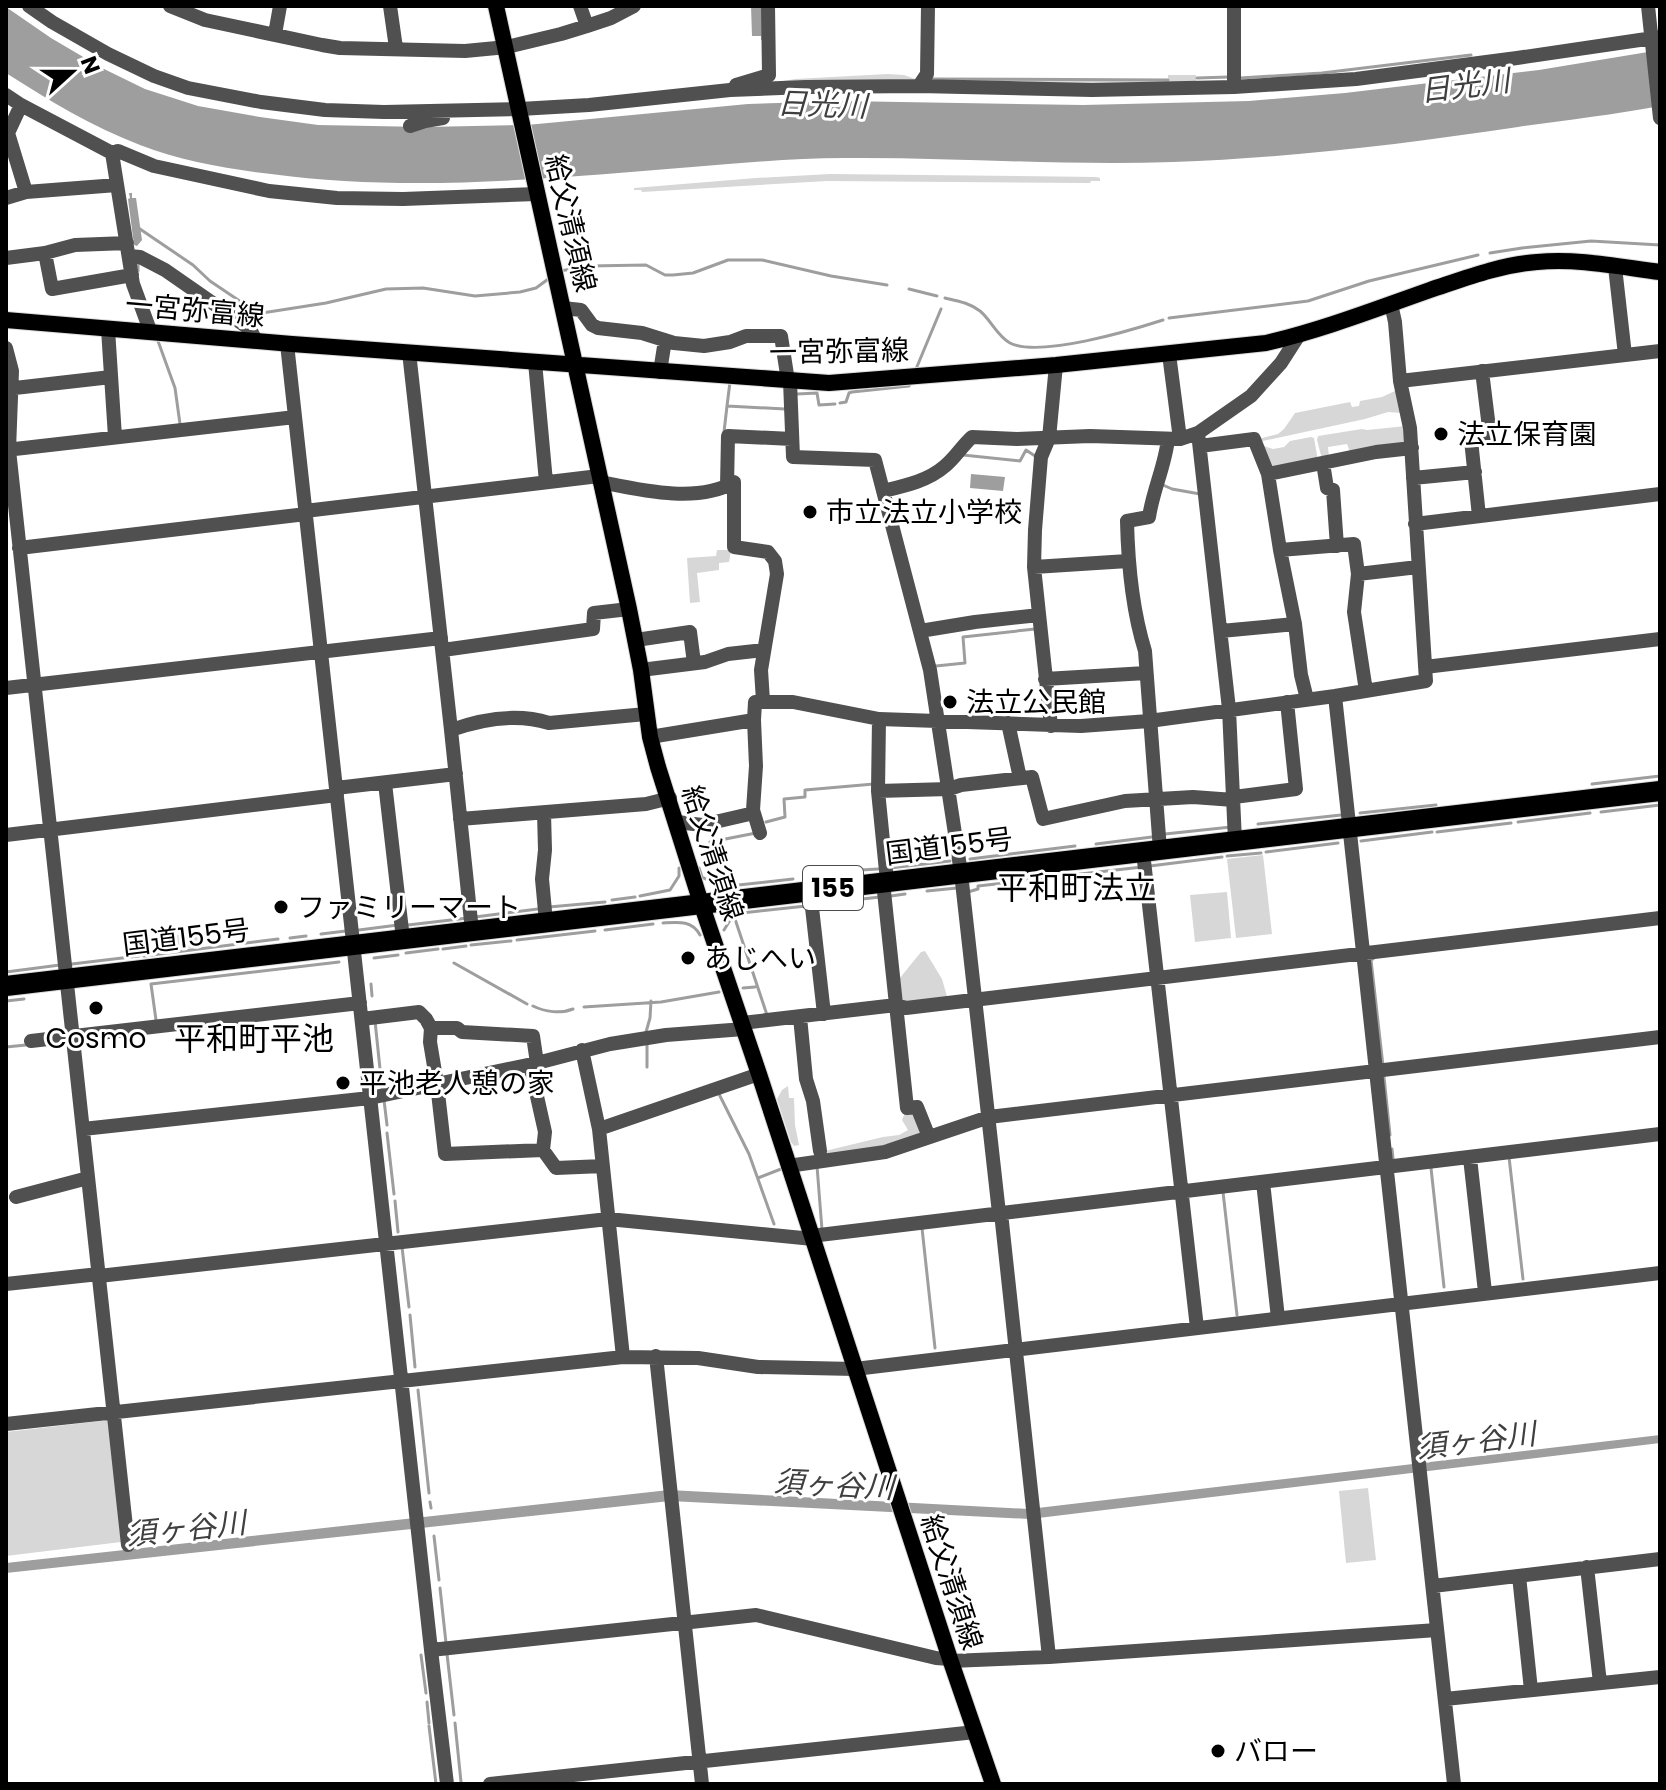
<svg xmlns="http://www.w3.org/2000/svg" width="1666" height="1790" font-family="Poppins,'Noto Sans JP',sans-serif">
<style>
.green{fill:#d7d7d7}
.water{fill:#9e9e9e}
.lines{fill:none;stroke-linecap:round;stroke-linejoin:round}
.stream{stroke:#9e9e9e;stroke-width:3}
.major-casing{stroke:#dbdbdb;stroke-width:18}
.highway-casing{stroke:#dbdbdb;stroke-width:22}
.minor{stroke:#505050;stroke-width:14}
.major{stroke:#000;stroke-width:16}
.highway{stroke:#000;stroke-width:20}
.poi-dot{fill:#000;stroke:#fff;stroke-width:3}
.labels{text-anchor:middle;stroke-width:6;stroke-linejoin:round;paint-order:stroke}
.shield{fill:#fff;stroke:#4c4c4c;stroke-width:2}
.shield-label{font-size:26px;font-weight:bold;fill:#000}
.street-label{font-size:28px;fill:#000;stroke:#fff}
.poi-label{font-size:28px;fill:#000;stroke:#fff;text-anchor:start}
.water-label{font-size:30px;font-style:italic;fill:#3f3f3f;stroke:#fff}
.quarter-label{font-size:32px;fill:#000;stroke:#fff}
</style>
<rect width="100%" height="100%" fill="#fff"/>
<path class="green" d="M 888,74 L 904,75 L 915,79 L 772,83 L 795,79 Z
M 1168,75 L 1196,75 L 1196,83 L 1171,86 L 927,79 L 1168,81 Z
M 830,174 L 1096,177 L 1100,178 L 1100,181 L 1091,181 L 1090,183 L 827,181 L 642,192 L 641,190 L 634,190 L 634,188 L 756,178 Z
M 1397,390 L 1403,413 L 1388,412 L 1365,419 L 1258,442 L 1258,439 L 1278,434 L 1284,429 L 1295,413 L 1350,402 L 1352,407 L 1359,406 L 1360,401 L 1382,397 Z
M 1406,426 L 1404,444 L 1351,455 L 1347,444 L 1328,447 L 1329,458 L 1322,459 L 1317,440 L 1318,436 L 1362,429 L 1367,430 Z
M 1311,437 L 1314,438 L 1318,461 L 1269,471 L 1260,447 L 1264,446 L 1273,449 L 1284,447 L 1290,441 Z
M 717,550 L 731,550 L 729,562 L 719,563 L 719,570 L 697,573 L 700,602 L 690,603 L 687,558 L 716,556 Z
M 1263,855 L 1272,934 L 1236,938 L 1227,859 Z
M 1227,892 L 1231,938 L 1195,942 L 1190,895 Z
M 198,933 L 200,947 L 177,949 L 176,935 Z
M 925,951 L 942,979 L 948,1000 L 904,1005 L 895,984 L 921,952 Z
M 788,1086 L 789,1098 L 794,1098 L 795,1125 L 799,1145 L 794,1146 L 791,1142 L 777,1099 L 782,1090 Z
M 916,1110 L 925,1134 L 880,1146 L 826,1155 L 825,1151 L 883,1137 L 899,1135 L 908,1130 L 902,1120 L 906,1111 Z
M 109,1420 L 121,1542 L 6,1556 L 6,1432 Z
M 1368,1488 L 1376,1560 L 1346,1563 L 1339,1491 Z"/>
<path class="water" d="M 751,6 L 765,6 L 766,40 L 761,40 L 761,36 L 752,36 Z
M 6,7 L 51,38 L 102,68 L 145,89 L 198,106 L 260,117 L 318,125 L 425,127 L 527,125 L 748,104 L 842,101 L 1083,105 L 1249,101 L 1345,93 L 1539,70 L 1660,50 L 1660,106 C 1613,115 1565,120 1518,127 C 1404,144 1289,158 1173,162 C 1064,166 954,157 844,158 C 793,158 743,163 692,167 C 552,178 412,193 271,174 C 228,169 181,161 140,145 C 93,127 48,100 6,73 Z
M 129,193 L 132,193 L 132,198 L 136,198 L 142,240 L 137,246 L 134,245 L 128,199 L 130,198 Z
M 971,474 L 1005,477 L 1003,491 L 970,488 Z
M 1660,1435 L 1660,1443 L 1030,1519 L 670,1501 L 6,1573 L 6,1563 L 669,1490 L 1029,1509 Z"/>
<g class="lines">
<path class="stream" d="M 1197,78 L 1229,77
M 1240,78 L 1322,73 L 1471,55
M 932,79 L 1168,80
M 137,227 L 193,265 L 210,281 L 250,308 L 262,313 L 326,303 L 386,289 L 423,288 L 475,296 L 520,292 L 536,288 L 551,277
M 1490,253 L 1522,248 L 1591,241 L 1660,245
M 138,264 L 138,271
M 560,271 L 589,266 L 646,265 L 665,275 L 673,275 L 693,273 L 728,260 L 762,260 L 831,276 L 887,285
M 909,289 L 937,296
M 945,298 C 958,301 970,303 980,311 C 991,320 997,336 1010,343 C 1040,358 1132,330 1163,320
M 1169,318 L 1308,301 L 1369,281 L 1478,255
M 158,341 L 175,388 L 180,424
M 916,369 L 941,309
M 797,394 L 817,393 L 819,405 L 835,404
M 840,403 L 846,402 L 849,393 L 852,392 L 909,386 L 910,384
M 727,406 L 730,382
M 724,432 L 727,406 L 785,409
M 963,455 L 1020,461 L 1026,450 L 1035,456
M 1163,485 L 1172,489 L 1200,494
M 936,666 L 965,663 L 963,637 L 1035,629
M 1592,784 L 1660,776
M 1601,812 L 1660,805
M 1360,813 L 1436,805
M 766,822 L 785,817 L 784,799 L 805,797 L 805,790 L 874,784
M 1518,822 L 1590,813
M 1258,824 L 1341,815
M 1437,832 L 1511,823
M 1165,834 L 1231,827
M 1361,841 L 1432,832
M 1096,844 L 1152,837
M 1266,852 L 1338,843
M 1227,856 L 1261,853
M 970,859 L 1075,846
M 1150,866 L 1222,857
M 699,868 L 702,877 L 720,887 L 793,879
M 890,868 L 950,861
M 861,870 L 878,869
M 1028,880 L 1142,867
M 725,885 L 710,842 L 756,833
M 927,891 L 957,888
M 968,892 L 978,889 L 978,886 L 1023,881
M 640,896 L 670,890 L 679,876 L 679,868
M 891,896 L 905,894
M 612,900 L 635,897
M 817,904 L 880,897
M 549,907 L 605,902
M 742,913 L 806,906
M 734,916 L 767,1015
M 475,917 L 538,909
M 663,923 C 678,922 692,920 700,935
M 408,925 L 468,918
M 359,930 L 398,925
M 605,930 L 653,924
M 724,930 L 732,917
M 321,934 L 346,931
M 290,938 L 306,936
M 517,940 L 595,931
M 471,945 L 511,941
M 443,949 L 466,946
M 406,953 L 438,949
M 144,956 L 278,939
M 374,958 L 398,955
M 1373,959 L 1371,960 L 1383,1066
M 454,963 L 527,1004
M 72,964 L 139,956
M 6,972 L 60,965
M 371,984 L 372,996
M 743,988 L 755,987
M 6,1001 L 24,999
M 533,1006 C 545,1012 561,1014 573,1009
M 584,1007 L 661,1002 L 719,992
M 156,1020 L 151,984 L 339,962
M 375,1021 L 382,1088
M 646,1032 L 650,1018 L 651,1001
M 647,1045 L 647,1067
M 6,1047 L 26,1045
M 1384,1077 L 1390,1135
M 718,1092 L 749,1154 L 774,1224
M 384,1100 L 387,1125
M 387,1133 L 394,1194
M 1392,1149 L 1393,1159
M 1509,1157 L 1523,1279
M 817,1166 L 822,1230
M 1431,1168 L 1444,1287
M 758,1178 L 781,1169
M 1223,1192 L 1237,1315
M 395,1201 L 398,1232
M 922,1228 L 935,1348
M 402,1247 L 409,1307
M 410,1315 L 415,1367
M 418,1390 L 429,1493
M 430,1502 L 431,1508
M 434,1536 L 439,1580
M 440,1588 L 446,1643
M 447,1654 L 454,1715
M 421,1655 L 426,1693
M 427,1702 L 429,1723
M 455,1723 L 461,1782
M 429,1726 L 436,1784"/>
<g class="major-casing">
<path id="major" d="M 496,6 L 629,609 L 641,670 L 650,737 L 658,767 L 701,903 L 759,1074 L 950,1659 L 993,1784
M 6,320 L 292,344 L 829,383 L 1056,365 L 1266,343 C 1322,330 1376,309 1430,290 C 1466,278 1499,265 1537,262 C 1578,258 1620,267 1660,272"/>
</g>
<g class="highway-casing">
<path id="highway" d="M 6,986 L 1660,791"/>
</g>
<path class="minor" d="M 29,6 L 52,22 L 108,54 L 154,76 L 188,88 L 261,102 L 325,110 L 384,112 L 520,109 L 589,105 L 730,90 L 806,87 L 919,86 L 1092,90 L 1234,87 L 1356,79 L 1517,58 L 1660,37
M 170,6 L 205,20 L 322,45 L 340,48 L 465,51 L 507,47 L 561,34 L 587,26 L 611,18 L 634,6
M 390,6 L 396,48
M 580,6 L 587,26
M 1648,6 L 1660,118
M 275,34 L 280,6
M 736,85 L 769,75 L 768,6
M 919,86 L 927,74 L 928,6
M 1234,87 L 1234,6
M 6,95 L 21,105 L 112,153 L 133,284 L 151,333
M 21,105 L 8,133 L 26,192
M 410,126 L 425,121 L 443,118
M 112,153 L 118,151 L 154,166 L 269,191 L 337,198 L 403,199 L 537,194
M 6,198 L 26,192 L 117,185
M 45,253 L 52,289 L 132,275
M 129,256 L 140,257 L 165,270 L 250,329 L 256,341
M 6,258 L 45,253 L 75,245 L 127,243
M 1615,267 L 1625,355
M 563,308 L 581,310 L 592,325 L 598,328 L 642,333 L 674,343 L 704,346 L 730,342 L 746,336 L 781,336 L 788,381
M 108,329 L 115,437
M 287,344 L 431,1650 L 447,1784
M 6,348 L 12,371 L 9,450 L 128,1545
M 409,352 L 451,730 L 472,931
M 1169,354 L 1180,439
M 535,362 L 546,482
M 660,372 L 665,340
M 790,381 L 793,457 L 875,460 L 930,670 L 961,873 L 999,1213
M 1400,381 L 1660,351
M 6,389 L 111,377
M 1198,433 L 1229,709 L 1235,841
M 1200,446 L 1254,439 L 1268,474 L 1280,550
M 6,450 L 295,417
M 1323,463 L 1327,488 L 1333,490 L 1337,546
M 1268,474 L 1376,452 L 1412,448
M 1413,478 L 1475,472
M 600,482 C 640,490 698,504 734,482 L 734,547 L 768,552 L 775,561 L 777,574 L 761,670 L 763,701
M 727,486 L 728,436 L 792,439
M 883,491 C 904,486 928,481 945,466 C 955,458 962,446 972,437 L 1017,439 L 1090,436 L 1180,439 L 1198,433 L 1251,396 L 1281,363 L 1299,335
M 305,511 L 599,476
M 1479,516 L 1471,440 L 1490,436 L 1482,371
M 1415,524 L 1660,494
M 19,548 L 306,514
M 1034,567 L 1128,561
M 1358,574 L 1418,567
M 1295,624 L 1301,675 L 1307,699
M 920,631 L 975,622 L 1039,615
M 1221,631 L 1295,624 L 1280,550 L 1354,544 L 1358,574 L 1354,612 L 1366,691
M 636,640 L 690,632 L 694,663
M 443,650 L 593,629 L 594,613 L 629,609
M 1425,667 L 1660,639
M 641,670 L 705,662 L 728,654 L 764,650
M 1045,679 L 1146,673
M 6,688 L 441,638
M 1335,696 L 1454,1784
M 879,719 L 878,791 L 887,881
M 754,720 L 756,766 L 753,810 L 760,833
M 1008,723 L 1020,778
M 1051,726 L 1034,567 L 1035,530 L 1041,457 L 1049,438 L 1056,365
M 451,730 C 482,719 517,713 549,723 L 646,714
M 650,737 L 754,720 L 755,702 L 793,702 L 879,719 L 1081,726 L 1149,721 L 1335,696 L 1426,681 L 1410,428 L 1400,381 L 1395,322 L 1391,304
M 385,783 L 403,939
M 336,788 L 456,774
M 878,791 L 949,789 L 961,785 L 1032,777 L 1043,819 L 1125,801 L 1193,797 L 1234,800
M 1234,797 L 1296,789 L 1287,702
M 544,813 L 545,850 L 542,879 L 546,922
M 460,819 L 646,804 L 670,798
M 677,822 L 702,825 L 754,813
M 6,835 L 337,795
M 1160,850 L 1145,651 C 1132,609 1128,565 1127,521 L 1149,517 C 1153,490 1165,466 1168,439
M 1143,852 L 1197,1328
M 883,882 L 907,1108 L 917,1107 L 929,1137
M 810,890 L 824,1014
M 800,1017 L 806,1079 L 813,1101 L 820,1151
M 362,1019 L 419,1012 L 426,1019 L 431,1028 L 430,1042 L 437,1084 L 445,1154 L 543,1150 L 556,1168 L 603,1166
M 742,1023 L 896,1005 L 906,1008 L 1660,918
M 431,1028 L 457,1028 L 462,1032 L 533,1036 L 537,1063
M 31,1041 L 360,1003
M 582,1050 L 599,1129 L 623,1357
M 530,1065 L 545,1132 L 543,1150
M 83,1129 L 370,1098 L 537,1063 L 610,1044 L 666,1035 L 744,1029
M 599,1129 L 759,1074
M 1470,1158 L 1485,1292
M 788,1166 L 885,1152 L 989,1117 L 1660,1037
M 1263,1182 L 1278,1318
M 16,1197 L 88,1178
M 1001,1213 L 1049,1657
M 811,1236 L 1660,1134
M 99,1276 L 608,1219 L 813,1239
M 6,1284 L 99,1274
M 656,1356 L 702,1784
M 6,1424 L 623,1357 L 698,1358 L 758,1367 L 855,1369 L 1660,1273
M 1587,1567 L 1600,1683
M 1519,1576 L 1531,1690
M 1433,1586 L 1660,1559
M 431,1650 L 756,1615 L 936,1658 L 950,1659
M 951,1661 L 1049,1657 L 1437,1630
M 1445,1699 L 1660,1677
M 490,1784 L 975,1732"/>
<use href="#major" class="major"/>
<use href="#highway" class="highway"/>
</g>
<g class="poi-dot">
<circle cx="1441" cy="434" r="8"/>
<circle cx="810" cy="512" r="8"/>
<circle cx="950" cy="702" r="8"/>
<circle cx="281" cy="907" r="8"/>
<circle cx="688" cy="958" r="8"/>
<circle cx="96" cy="1008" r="8"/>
<circle cx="343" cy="1083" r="8"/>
<circle cx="1218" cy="1751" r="8"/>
</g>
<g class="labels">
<rect class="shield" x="803" y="866" width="60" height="44" rx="6"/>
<g class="shield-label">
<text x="833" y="897">155</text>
</g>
<g class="street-label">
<text transform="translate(571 223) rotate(77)" y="10">給父清須線</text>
<text transform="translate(195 310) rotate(5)" y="10">一宮弥富線</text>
<text transform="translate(839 351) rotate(-1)" y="10">一宮弥富線</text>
<text transform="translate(949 846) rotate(-7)" y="10">国道155号</text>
<text transform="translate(713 853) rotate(72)" y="10">給父清須線</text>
<text transform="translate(186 937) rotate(-7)" y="10">国道155号</text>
<text transform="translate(952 1582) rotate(72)" y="10">給父清須線</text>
</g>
<g class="poi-label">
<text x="1457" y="444">法立保育園</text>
<text x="826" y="522">市立法立小学校</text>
<text x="966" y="712">法立公民館</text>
<text x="297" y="917">ファミリーマート</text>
<text x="704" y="968">あじへい</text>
<text x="96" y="1048" text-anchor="middle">Cosmo</text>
<text x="359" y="1093">平池老人憩の家</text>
<text x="1234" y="1761">バロー</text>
</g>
<g class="water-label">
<text transform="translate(1465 86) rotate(-7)" y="10">日光川</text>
<text transform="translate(822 105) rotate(2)" y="10">日光川</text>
<text transform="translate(1476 1441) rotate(-7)" y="10">須ヶ谷川</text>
<text transform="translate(834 1485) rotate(3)" y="10">須ヶ谷川</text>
<text transform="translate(186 1529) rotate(-6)" y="10">須ヶ谷川</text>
</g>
<g class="quarter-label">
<text x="1076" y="899">平和町法立</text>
<text x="254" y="1050">平和町平池</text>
</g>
</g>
<rect width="1666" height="1790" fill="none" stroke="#000000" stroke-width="16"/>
<g transform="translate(72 72) rotate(69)" stroke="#ffffff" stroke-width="6" paint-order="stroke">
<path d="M0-6L14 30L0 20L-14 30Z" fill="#000000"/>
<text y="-12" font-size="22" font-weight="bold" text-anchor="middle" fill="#000000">N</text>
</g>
</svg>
